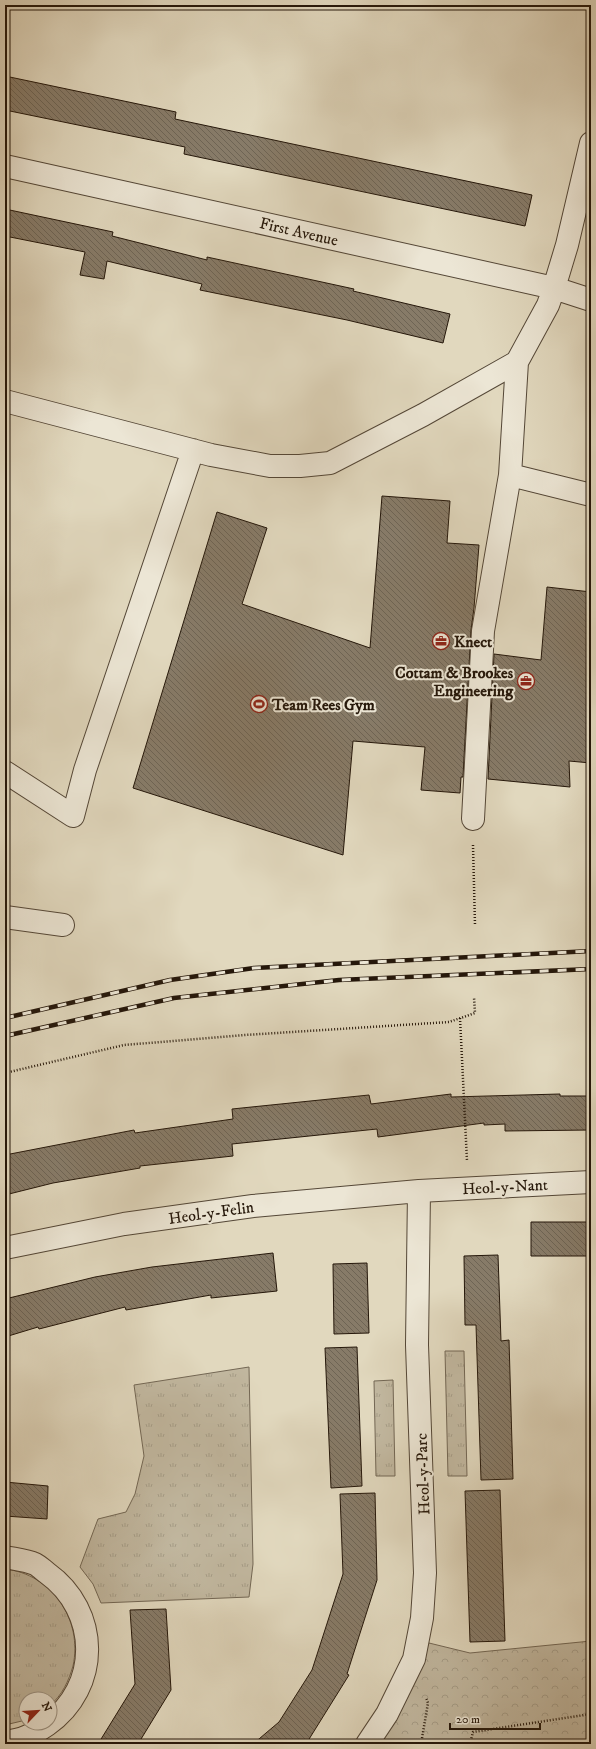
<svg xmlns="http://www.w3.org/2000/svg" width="596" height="1749" font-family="'IM FELL DW Pica',serif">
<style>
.grass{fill:url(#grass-tufts);stroke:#736754}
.forest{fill:url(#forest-crowns);stroke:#736754}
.building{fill:url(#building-back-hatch);stroke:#25170a}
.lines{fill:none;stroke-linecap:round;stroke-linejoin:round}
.minor-casing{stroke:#544737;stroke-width:24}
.path{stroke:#25170a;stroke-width:2.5;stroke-dasharray:1 2;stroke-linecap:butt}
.minor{stroke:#ece6d5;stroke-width:22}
.rail-casing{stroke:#25170a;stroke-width:4.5}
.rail{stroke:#ece6d5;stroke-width:3;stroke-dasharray:9;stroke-linecap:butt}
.labels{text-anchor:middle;stroke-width:4;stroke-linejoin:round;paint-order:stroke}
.street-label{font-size:16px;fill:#25170a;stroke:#ece6d5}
.poi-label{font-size:16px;font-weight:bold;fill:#25170a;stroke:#ece6d5;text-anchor:start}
</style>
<defs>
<pattern id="grass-tufts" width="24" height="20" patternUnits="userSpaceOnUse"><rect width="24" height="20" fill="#c1b79f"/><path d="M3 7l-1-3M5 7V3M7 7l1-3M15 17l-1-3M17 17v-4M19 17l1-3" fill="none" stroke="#a69d88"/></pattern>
<pattern id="forest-crowns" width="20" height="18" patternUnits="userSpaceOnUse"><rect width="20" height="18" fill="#c1b79f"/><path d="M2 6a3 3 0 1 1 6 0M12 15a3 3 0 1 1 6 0" fill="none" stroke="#a69d88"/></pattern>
<pattern id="building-back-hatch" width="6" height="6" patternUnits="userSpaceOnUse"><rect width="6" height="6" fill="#877b68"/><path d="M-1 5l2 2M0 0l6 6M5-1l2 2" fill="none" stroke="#6e6454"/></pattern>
</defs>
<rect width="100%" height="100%" fill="#e1d8be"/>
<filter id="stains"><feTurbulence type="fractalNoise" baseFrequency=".005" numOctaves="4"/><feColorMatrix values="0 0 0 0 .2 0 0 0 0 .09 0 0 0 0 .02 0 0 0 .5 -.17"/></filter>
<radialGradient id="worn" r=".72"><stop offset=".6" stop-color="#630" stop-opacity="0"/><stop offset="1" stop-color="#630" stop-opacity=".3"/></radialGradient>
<path class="grass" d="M 445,1351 L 464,1351 L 467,1476 L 448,1476 Z
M 249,1367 L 253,1564 L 249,1597 L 101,1603 L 93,1584 L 80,1567 L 98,1519 L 126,1512 L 135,1494 L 144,1456 L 134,1385 Z
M 393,1380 L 395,1476 L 376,1476 L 374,1381 Z
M 5,1569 C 52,1574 83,1620 73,1666 C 69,1680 62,1696 50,1705 L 50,1699 L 26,1699 L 26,1720 L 5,1725 Z"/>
<path class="forest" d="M 591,1641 L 591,1744 L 377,1744 L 429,1643 L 470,1653 Z"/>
<path class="building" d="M 5,76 L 176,112 L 175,119 L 532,195 L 525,226 L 184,154 L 185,147 L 5,110 Z
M 5,209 L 113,232 L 112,236 L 207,260 L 207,257 L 354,289 L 353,291 L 450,314 L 443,343 L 347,320 L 200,290 L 202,284 L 107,261 L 104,279 L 80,275 L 85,252 L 5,236 Z
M 382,496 L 450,501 L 447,543 L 479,545 L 474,608 L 471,630 L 463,777 L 461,777 L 460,793 L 421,790 L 425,747 L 353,741 L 343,855 L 133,788 L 217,512 L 267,528 L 242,604 L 370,648 Z
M 547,587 L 591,592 L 591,763 L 569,761 L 570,787 L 488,779 L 494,654 L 541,660 Z
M 451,1094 L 451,1097 L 560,1094 L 560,1096 L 591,1096 L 591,1130 L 505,1131 L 505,1124 L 484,1125 L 484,1123 L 378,1137 L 377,1129 L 232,1144 L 233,1156 L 140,1166 L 140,1168 L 53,1183 L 5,1195 L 5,1155 L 134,1130 L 135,1133 L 233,1119 L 232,1109 L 369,1095 L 371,1104 Z
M 531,1222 L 591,1222 L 591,1256 L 531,1256 Z
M 273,1253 L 277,1291 L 211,1298 L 211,1295 L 126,1310 L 125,1307 L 39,1329 L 38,1327 L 5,1337 L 5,1299 L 95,1277 L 152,1267 Z
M 498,1255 L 501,1341 L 509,1340 L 513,1479 L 481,1480 L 476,1325 L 465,1325 L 464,1256 Z
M 367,1263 L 369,1333 L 334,1334 L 333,1264 Z
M 357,1347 L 362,1486 L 331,1488 L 325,1348 Z
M 5,1482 L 48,1486 L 47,1519 L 5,1516 Z
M 500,1490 L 505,1641 L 470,1642 L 465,1491 Z
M 375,1493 L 377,1580 L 347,1674 L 349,1675 L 306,1744 L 253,1744 L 279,1722 L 312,1670 L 343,1574 L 340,1494 Z
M 166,1609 L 171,1690 L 138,1744 L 98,1744 L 135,1684 L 130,1610 Z"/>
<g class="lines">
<g class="minor-casing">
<path id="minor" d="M 5,166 L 554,288 L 591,300
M 5,401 L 211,455 L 270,466 L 300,466 L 330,463 L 423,415 L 517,362
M 510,475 L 591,495
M 5,772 L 73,816 L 85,770 L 193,450
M 473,819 L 483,631 L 510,475 L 517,362 L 548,305 L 554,288 L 567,245 L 591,143
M 5,917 L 63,925
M 5,1248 L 124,1224 L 253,1206 L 419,1191 L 591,1182
M 5,1557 C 14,1559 26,1560 35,1564 C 39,1566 43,1570 47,1573 C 100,1611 101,1687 47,1725 C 36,1733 19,1742 5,1741
M 367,1744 L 387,1714 L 414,1659 L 422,1618 L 425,1573 L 417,1345 L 419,1191"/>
</g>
<path class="path" d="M 473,845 L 475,925
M 460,1018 L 467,1161
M 5,1073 L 124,1045 L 245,1035 L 449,1022 L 475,1013 L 474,997
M 421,1744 L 428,1703 L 426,1697
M 470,1744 L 473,1732 L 591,1714"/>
<use href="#minor" class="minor"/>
<g class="rail-casing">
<path id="rail" d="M 5,1018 L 170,980 L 254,968 L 591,951
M 5,1036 L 174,998 L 339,980 L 591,969"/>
</g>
<use href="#rail" class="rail"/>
</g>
<defs>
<g id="office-ring" transform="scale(0.9)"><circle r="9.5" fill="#ece6d5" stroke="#8f2418" stroke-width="1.5"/><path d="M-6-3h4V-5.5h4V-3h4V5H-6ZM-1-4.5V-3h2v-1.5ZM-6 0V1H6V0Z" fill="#8f2418"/></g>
<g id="stadium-ring" transform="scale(0.9)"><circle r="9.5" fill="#ece6d5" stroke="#8f2418" stroke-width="1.5"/><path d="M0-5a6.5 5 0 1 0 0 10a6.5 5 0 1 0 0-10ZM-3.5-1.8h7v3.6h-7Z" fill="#8f2418"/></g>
</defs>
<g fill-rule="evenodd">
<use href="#office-ring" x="441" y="641"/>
<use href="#office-ring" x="526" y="681"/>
<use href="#stadium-ring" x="259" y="704"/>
</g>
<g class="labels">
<g class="street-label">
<text transform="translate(299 231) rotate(13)" y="6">First Avenue</text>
<text transform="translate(505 1186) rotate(-3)" y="6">Heol-y-Nant</text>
<text transform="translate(211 1212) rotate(-8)" y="6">Heol-y-Felin</text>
<text transform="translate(422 1474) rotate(-92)" y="6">Heol-y-Parc</text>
</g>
<g class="poi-label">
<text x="454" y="647">Knect</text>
<text x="513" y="678" text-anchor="end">Cottam &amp; Brookes<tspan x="513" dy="18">Engineering</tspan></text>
<text x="272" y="710">Team Rees Gym</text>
</g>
</g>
<rect width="596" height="1749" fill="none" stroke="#e1d8be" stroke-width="20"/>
<rect x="6" y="6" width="584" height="1737" fill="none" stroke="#25170a" stroke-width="2"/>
<rect x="10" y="10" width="576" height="1729" fill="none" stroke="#25170a"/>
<g transform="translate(38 1711) rotate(65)"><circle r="19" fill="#ece6d5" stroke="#9c9384"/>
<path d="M0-3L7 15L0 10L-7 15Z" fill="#8f2418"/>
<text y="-6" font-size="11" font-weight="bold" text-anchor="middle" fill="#25170a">N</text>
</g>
<path d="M450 1723v6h90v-6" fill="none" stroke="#25170a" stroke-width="2"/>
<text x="456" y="1723" font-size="12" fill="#25170a" stroke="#ece6d5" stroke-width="3" paint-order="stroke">20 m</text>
<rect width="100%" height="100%" filter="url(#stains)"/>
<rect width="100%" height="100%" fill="url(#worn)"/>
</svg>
